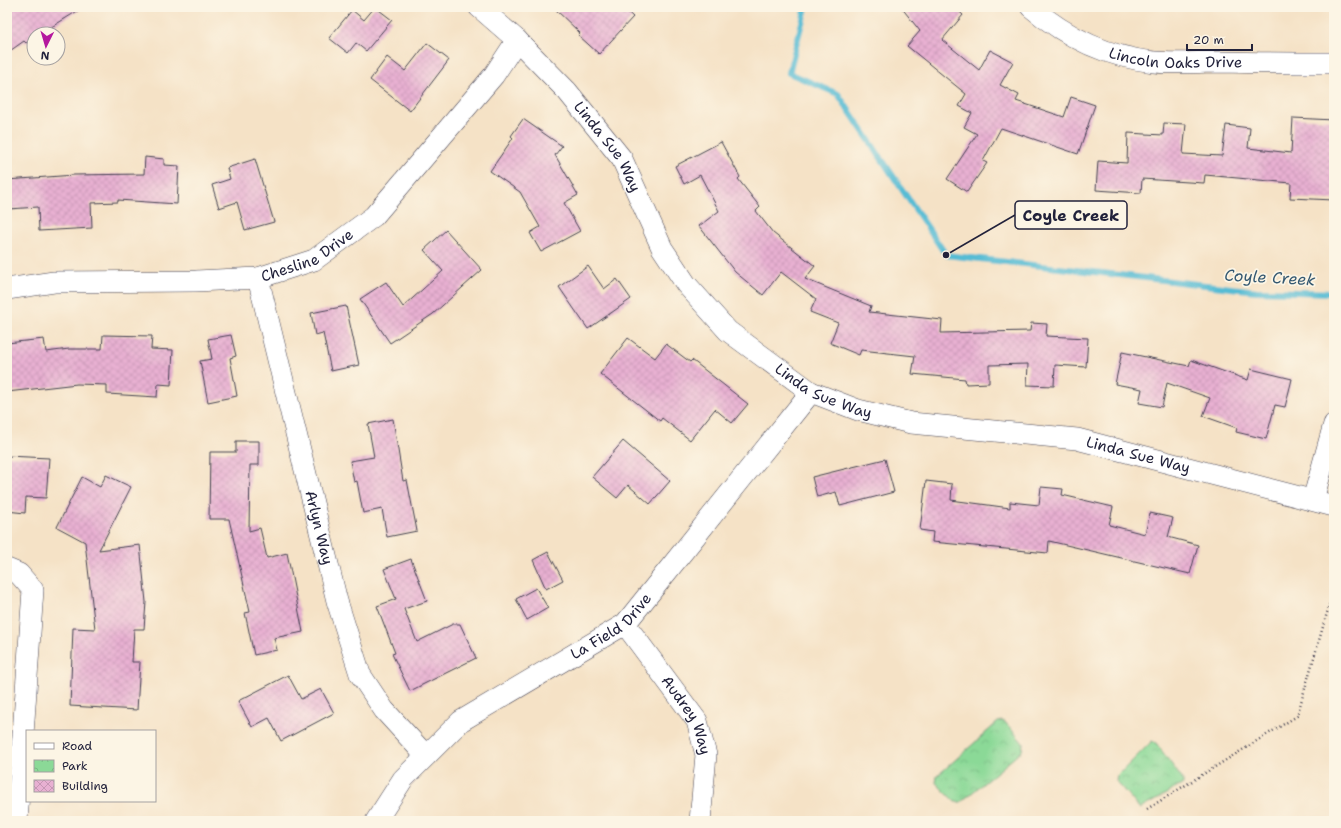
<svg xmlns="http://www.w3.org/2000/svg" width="1341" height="828" font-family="'Shantell Sans',sans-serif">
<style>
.park{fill:url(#park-crowns);stroke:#567e69}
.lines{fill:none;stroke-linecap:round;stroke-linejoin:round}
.stream{stroke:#56bcd4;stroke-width:6}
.building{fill:url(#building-cross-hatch)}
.minor-casing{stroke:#423f50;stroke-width:22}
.path{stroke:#423f50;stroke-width:2.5;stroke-dasharray:1 3;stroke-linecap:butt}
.minor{stroke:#fff;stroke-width:21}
.labels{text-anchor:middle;stroke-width:3.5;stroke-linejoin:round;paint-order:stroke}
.street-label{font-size:15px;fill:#22223b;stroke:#fcf5e5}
.water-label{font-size:16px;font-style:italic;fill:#345871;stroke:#fcf5e5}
.leader{fill:none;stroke:#22223b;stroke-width:1.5}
.callout-dot{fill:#22223b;stroke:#fcf5e5;stroke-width:1.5}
.callout{fill:#fcf5e5;stroke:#22223b;stroke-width:1.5}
.callout-label{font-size:16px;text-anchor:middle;font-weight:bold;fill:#22223b}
</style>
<defs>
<pattern id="park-crowns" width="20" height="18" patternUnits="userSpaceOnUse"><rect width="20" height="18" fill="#8bd997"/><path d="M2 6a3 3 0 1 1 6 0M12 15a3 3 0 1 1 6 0" fill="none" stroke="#78ba83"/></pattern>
<pattern id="building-cross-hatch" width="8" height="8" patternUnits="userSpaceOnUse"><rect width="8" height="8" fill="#e8b0d2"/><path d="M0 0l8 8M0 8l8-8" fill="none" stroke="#c797b5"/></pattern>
</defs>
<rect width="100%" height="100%" fill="#fcf5e5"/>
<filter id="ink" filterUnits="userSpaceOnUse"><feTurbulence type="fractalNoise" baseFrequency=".025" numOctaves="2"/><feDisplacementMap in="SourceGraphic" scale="8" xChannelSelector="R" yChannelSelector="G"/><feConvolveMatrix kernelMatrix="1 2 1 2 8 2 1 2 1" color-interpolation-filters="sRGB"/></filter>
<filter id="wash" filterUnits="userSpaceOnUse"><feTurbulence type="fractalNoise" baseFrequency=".012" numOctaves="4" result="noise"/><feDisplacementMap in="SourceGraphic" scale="16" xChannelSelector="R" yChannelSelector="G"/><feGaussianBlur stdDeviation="0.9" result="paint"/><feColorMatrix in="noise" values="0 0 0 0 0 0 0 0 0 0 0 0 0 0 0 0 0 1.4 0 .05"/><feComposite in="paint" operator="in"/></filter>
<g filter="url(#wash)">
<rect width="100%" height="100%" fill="#f5e2c6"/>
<path class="park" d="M 1002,721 L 1005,722 L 1023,743 L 1022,751 L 961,802 L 955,802 L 936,783 L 937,776 L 998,722 Z
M 1152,741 L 1156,743 L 1183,780 L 1183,784 L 1140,809 L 1116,781 L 1117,776 Z"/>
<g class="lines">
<path class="stream" d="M 806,7 L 789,73 L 838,94 L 946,255 L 1257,291 L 1334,293"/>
</g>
<g id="blocks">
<path class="building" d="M 13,7 L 84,7 L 40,34 L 34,34 L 34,38 L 26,43 L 24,41 L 7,53 L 7,11 Z
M 375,7 L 392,20 L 366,51 L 356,43 L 348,53 L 329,38 L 352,10 L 364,20 Z
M 553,7 L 622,7 L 633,17 L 599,54 L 578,35 L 580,33 Z
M 901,7 L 954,7 L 963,15 L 942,40 L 979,70 L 990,50 L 1013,62 L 1000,85 L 1019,95 L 1016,101 L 1064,117 L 1071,97 L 1095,105 L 1078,154 L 1001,128 L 983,161 L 987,163 L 967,192 L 947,179 L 977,134 L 964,127 L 972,113 L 959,106 L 966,94 L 907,46 L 920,31 Z
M 427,43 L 449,60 L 410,111 L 370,80 L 387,57 L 405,71 Z
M 1293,118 L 1334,120 L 1332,157 L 1334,157 L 1334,200 L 1290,198 L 1291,183 L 1205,175 L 1204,183 L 1142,179 L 1141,193 L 1096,190 L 1098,161 L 1127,163 L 1128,133 L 1163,135 L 1164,123 L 1186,124 L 1183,154 L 1222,156 L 1226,125 L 1250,128 L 1248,148 L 1291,153 Z
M 523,119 L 562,146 L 555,155 L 578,195 L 564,203 L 580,231 L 541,252 L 530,233 L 540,227 L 520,192 L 490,171 L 513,138 L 511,136 Z
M 721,142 L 740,177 L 738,179 L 760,207 L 756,211 L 773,233 L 815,266 L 805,279 L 871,306 L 869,312 L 942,320 L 941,333 L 1030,331 L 1031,323 L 1047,324 L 1046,336 L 1088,338 L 1086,367 L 1055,365 L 1054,386 L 1027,385 L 1028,364 L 989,365 L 989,383 L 966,384 L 965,379 L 912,374 L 915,356 L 861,350 L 859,355 L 830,343 L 838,323 L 810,312 L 816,299 L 781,272 L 763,295 L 735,272 L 699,226 L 719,211 L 700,175 L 684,184 L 675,166 Z
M 145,157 L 164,159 L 164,165 L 179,166 L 177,204 L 118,200 L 118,202 L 91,203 L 92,228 L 39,231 L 38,207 L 9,209 L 7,180 L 74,175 L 144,174 Z
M 255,159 L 274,222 L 245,230 L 237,202 L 219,208 L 212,185 L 230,179 L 227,168 Z
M 446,230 L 482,270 L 433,314 L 390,343 L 360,299 L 386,282 L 403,307 L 443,271 L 424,250 Z
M 588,266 L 604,289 L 617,279 L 631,299 L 588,329 L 559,287 Z
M 346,306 L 359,365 L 331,371 L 323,333 L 315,335 L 311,313 Z
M 103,335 L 152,336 L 151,349 L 173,350 L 171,385 L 158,384 L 157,397 L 107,394 L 107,385 L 77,384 L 7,392 L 7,343 L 44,339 L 46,352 L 69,349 L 102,349 Z
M 231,335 L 236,356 L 230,358 L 237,396 L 208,402 L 200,361 L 212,359 L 208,339 Z
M 628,338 L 655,358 L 666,344 L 690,362 L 692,360 L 748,404 L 732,423 L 715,409 L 690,440 L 662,418 L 660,421 L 600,374 Z
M 1122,352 L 1189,366 L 1191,360 L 1248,380 L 1251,369 L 1292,379 L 1285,407 L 1275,405 L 1266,439 L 1236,432 L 1237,428 L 1203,416 L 1210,398 L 1167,383 L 1162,407 L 1139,403 L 1142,389 L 1115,384 Z
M 393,419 L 403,481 L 407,480 L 417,531 L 387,537 L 382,509 L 363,513 L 357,481 L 354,482 L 350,461 L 374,457 L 368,424 Z
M 236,441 L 259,441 L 259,465 L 250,465 L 249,531 L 260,528 L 267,558 L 287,553 L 303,632 L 274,638 L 277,650 L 254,655 L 245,613 L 250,612 L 229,519 L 209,519 L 210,452 L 236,452 Z
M 623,441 L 670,481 L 650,504 L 628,485 L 617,498 L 592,477 Z
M 7,456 L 49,458 L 46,498 L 26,497 L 25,513 L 7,511 Z
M 885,459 L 894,492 L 840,506 L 836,492 L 817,497 L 812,477 Z
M 106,475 L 131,487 L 99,550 L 140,545 L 146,602 L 144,629 L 134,629 L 132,662 L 140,662 L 137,710 L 70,706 L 73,628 L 95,629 L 85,542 L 57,527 L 82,477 L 100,487 Z
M 926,481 L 952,484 L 951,500 L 1010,508 L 1010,502 L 1039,505 L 1041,487 L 1063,489 L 1062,495 L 1113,507 L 1109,525 L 1145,534 L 1150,513 L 1173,518 L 1168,537 L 1198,545 L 1190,574 L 1049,541 L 1048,553 L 932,542 L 933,532 L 920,530 Z
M 548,552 L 563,580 L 546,589 L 533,560 Z
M 411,559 L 427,601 L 404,609 L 417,642 L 453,624 L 460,624 L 476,658 L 410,691 L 392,654 L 395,653 L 377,606 L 396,599 L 384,569 Z
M 536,588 L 548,608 L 527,620 L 516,599 Z
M 288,675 L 301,699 L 321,689 L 334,713 L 281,741 L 269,718 L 252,727 L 238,701 Z"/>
</g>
</g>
<g filter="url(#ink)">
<use href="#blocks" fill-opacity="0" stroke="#423f50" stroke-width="1"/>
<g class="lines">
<g class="minor-casing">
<g id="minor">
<path id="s1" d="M 479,7 L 517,40 L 567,91 L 622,159 L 662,248 L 686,284 L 728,331 L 811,392 L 858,410 L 911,423 L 1077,439 L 1334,506"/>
<path id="s2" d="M 1031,7 C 1066,37 1108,57 1154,62 C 1176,64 1199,62 1221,62 C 1259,63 1296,63 1334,63"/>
<path id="s3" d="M 258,278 L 337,601 L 360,674 L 384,710 L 426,756"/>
<path id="s4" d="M 7,289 L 54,282 L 196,281 L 258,278 L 314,260 L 374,216 L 494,75 L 517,40"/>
<path d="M 1313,500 L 1334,424"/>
<path d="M 7,569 L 19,574 L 33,590 L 17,821"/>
<path id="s5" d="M 625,624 L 697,721 L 706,755 L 700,821"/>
<path id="s6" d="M 376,821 L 403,779 L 461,721 L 625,624 L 811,392"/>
</g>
</g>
<path class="path" d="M 1147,809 L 1297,716 L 1334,589"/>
<use href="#minor" class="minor"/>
</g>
</g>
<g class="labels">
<g class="street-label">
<text dy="5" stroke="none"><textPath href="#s2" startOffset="158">Lincoln Oaks Drive</textPath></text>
<text dy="5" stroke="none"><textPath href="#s1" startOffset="191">Linda Sue Way</textPath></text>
<text dy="5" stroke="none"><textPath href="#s4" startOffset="306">Chesline Drive</textPath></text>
<text dy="5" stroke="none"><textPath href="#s1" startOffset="527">Linda Sue Way</textPath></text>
<text dy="5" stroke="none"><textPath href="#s1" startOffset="851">Linda Sue Way</textPath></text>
<text dy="5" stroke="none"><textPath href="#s3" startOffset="257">Arlyn Way</textPath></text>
<text dy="5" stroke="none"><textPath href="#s6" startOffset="310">La Field Drive</textPath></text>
<text dy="5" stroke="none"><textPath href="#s5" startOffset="111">Audrey Way</textPath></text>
</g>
<g class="water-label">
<text transform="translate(1270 277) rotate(3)" y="6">Coyle Creek</text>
</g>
</g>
<path class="leader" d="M946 255L1015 215"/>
<circle class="callout-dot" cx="946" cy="255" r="4"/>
<rect class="callout" x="1015" y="201" width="112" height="28" rx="4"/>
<g class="callout-label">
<text x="1071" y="221">Coyle Creek</text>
</g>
<rect width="1341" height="828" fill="none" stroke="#fcf5e5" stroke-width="24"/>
<rect x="26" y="730" width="130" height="72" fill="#fcf5e5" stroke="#a5a1a1"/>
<rect x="34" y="743" width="20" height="6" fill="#ffffff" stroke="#a5a1a1"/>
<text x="62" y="750" font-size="12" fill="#22223b">Road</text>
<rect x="34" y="760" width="20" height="12" fill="url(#park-crowns)" stroke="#a5a1a1"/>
<text x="62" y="770" font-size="12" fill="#22223b">Park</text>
<rect x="34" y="780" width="20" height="12" fill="url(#building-cross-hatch)" stroke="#a5a1a1"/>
<text x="62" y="790" font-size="12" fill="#22223b">Building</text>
<g transform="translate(46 46) rotate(185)"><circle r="19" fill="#fcf5e5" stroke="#a5a1a1"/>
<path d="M0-3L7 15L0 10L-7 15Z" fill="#b5179e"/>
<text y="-6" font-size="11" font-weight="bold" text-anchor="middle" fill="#22223b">N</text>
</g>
<path d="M1187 44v6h65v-6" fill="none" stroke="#22223b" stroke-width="2"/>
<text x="1193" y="44" font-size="12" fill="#22223b" stroke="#fcf5e5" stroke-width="3" paint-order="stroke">20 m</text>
</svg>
